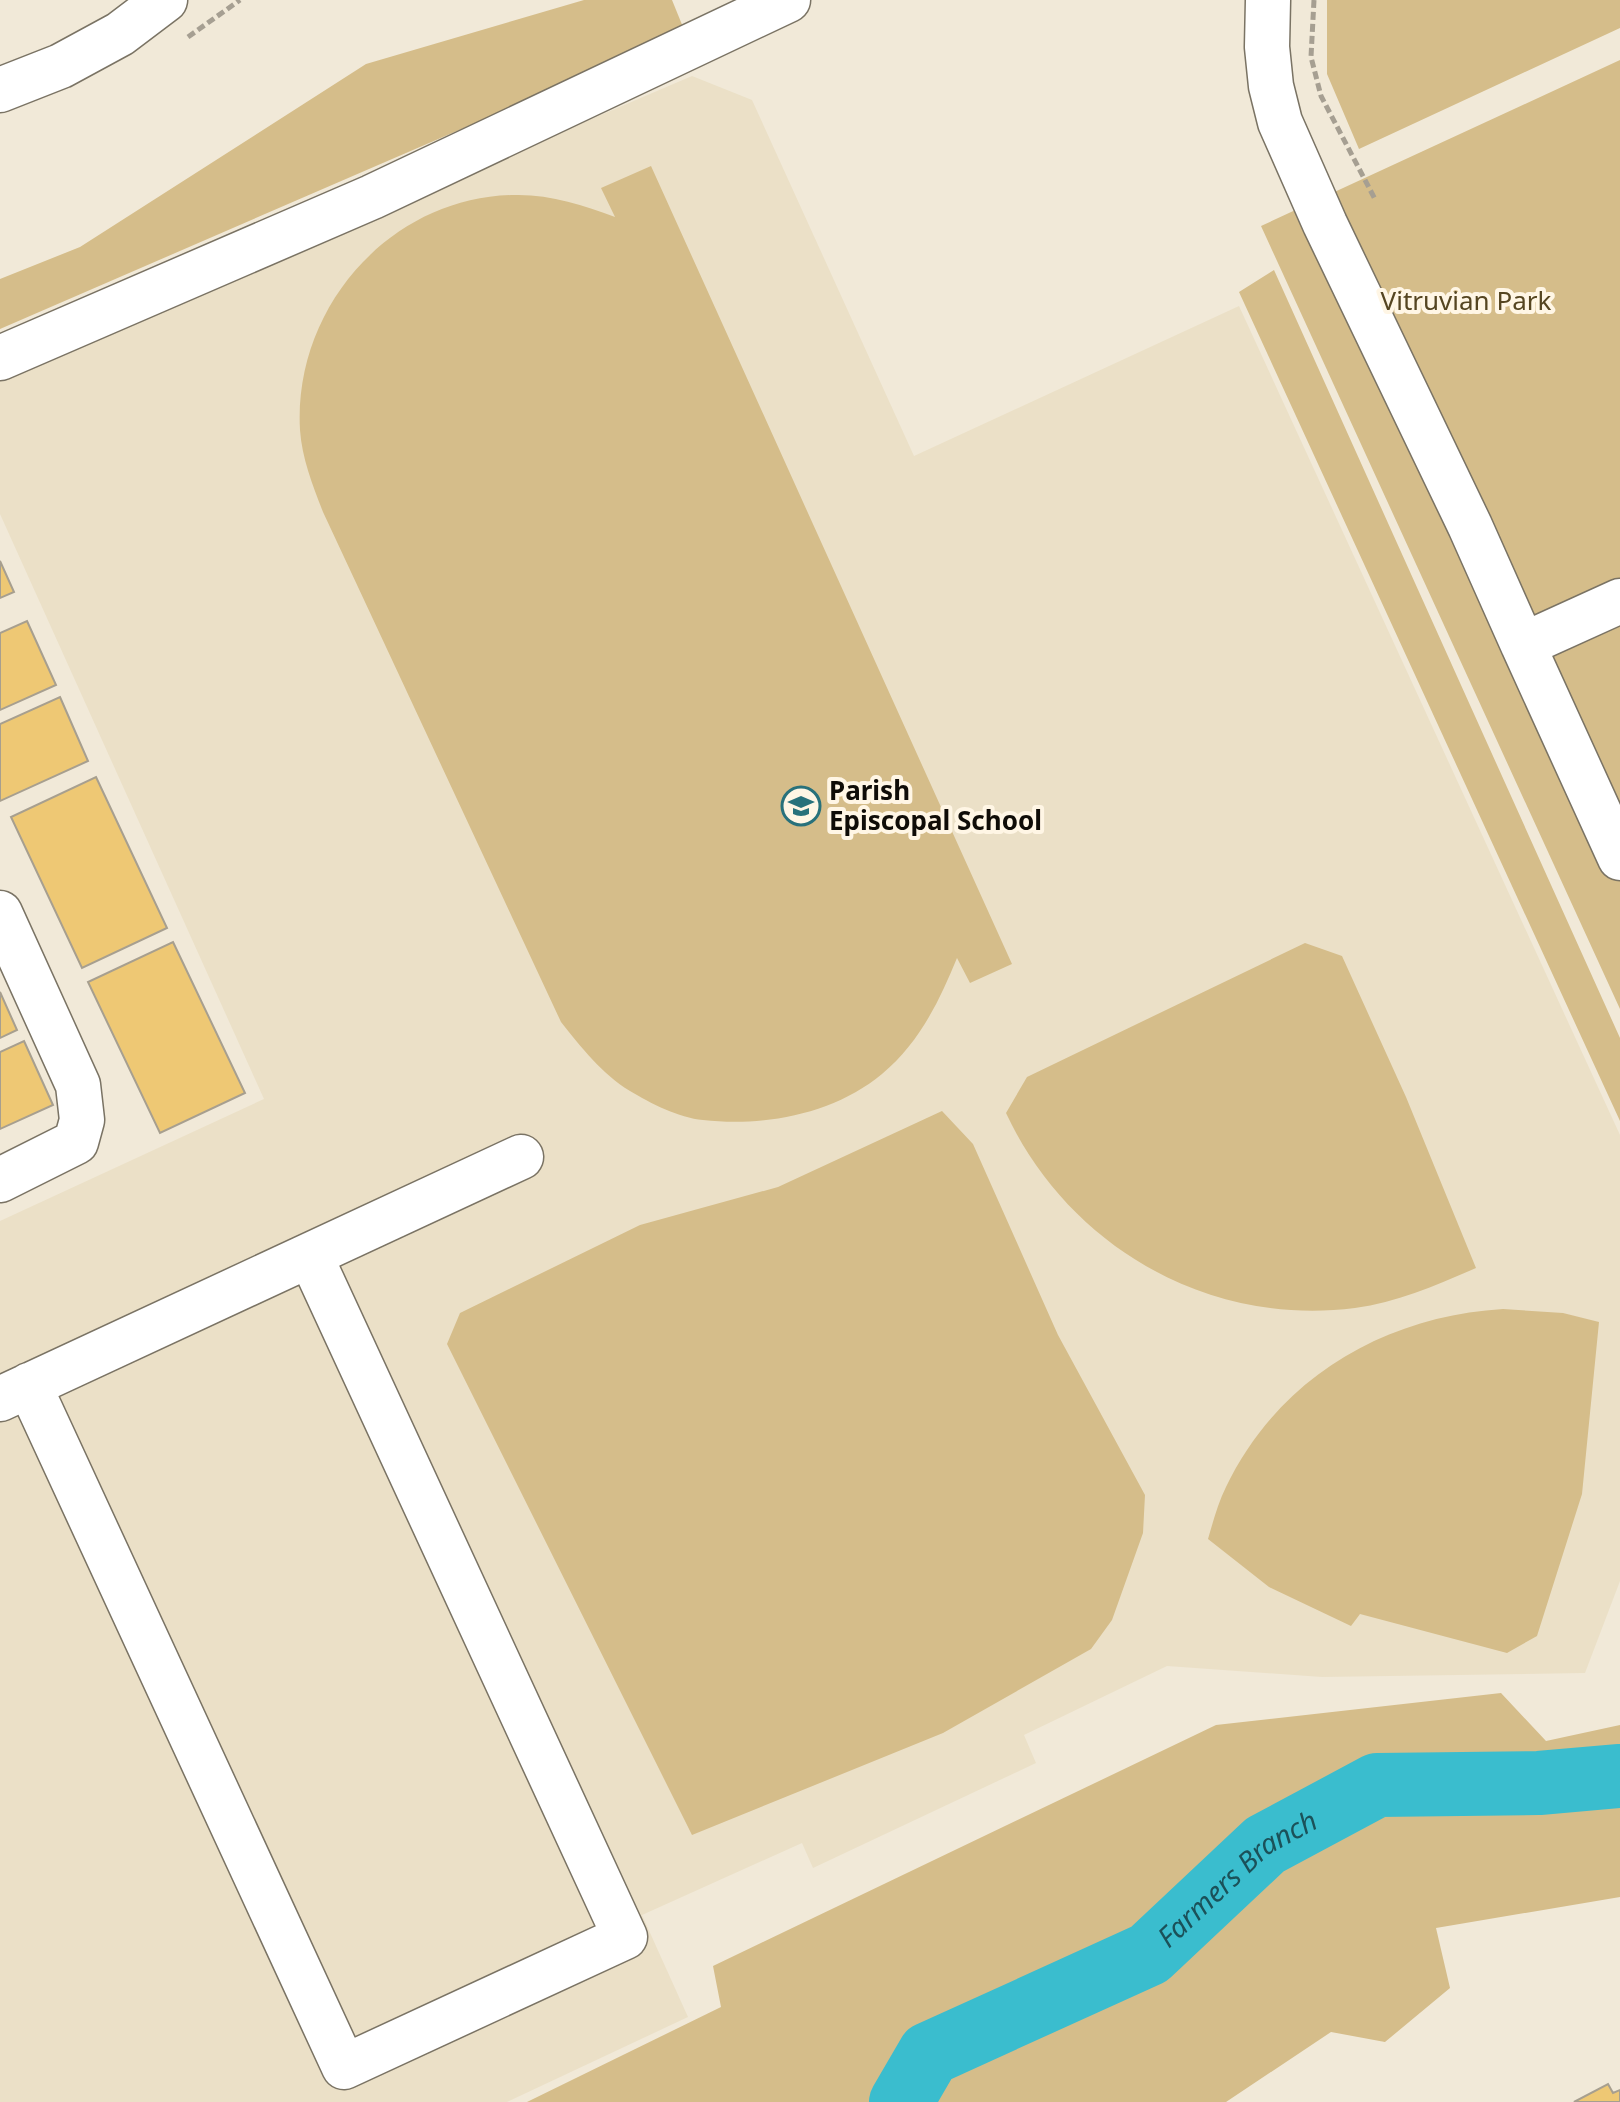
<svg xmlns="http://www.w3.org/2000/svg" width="1620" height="2102" font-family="'Noto Sans',sans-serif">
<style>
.built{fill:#ebe0c7}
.green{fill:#d5bd8a}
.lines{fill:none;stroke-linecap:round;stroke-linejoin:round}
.river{stroke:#3abdce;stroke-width:64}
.building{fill:#eec874;stroke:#a79f8f;stroke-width:2}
.minor-casing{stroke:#7a7364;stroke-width:47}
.path{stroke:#a69f92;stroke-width:5;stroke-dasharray:8 4;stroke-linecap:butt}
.minor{stroke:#fff;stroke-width:44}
.labels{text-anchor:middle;stroke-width:8;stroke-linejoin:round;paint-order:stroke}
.park-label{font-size:26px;fill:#554521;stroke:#fff6e5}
.poi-label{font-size:26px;font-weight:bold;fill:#0f0c07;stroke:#fff6e5;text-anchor:start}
.water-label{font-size:28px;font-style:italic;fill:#1b5159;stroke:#fff6e5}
</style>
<rect width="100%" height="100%" fill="#f1e9d8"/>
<path class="built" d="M 692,76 L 752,100 L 914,456 L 1239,306 L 1620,1135 L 1620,1581 L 1585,1673 L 1322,1677 L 1167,1666 L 1024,1735 L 1036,1763 L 813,1868 L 802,1843 L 642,1915 L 688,2017 L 507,2102 L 0,2102 L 0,1221 L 264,1099 L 0,514 L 0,372 Z"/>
<path class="green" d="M 584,0 L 672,0 L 685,32 L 0,329 L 0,279 L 80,247 L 366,64 Z
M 1327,0 L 1620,0 L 1620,28 L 1359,149 L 1327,74 Z
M 1620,60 L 1620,1009 L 1261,226 Z
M 651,166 L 1012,964 L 970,983 L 957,958 C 939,1002 919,1043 882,1074 C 834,1114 764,1127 703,1120 C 679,1118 650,1103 630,1091 C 602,1074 581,1047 561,1022 L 323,512 C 313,486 302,459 300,430 C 293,308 390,197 514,195 C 549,194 583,205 615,217 L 601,188 Z
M 1274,270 L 1620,1038 L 1620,1121 L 1239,292 Z
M 1305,943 L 1342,956 L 1406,1097 L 1476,1268 C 1437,1285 1398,1302 1355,1308 C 1208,1327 1068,1246 1006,1113 L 1027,1077 Z
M 942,1111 L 973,1144 L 1058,1335 L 1145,1495 L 1143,1533 L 1112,1620 L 1091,1649 L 943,1733 L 692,1835 L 447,1344 L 460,1313 L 640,1225 L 778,1187 Z
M 1503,1309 L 1563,1313 L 1599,1322 L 1582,1494 L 1537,1636 L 1507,1653 L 1360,1614 L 1351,1626 L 1269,1587 L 1208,1539 C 1213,1522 1218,1503 1226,1487 C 1278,1378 1385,1316 1503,1309 Z
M 1501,1693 L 1546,1741 L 1620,1725 L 1620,1897 L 1436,1928 L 1450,1988 L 1385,2042 L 1331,2032 L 1226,2102 L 527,2102 L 721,2007 L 713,1966 L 1216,1725 Z"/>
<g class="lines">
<path class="river" id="s1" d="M 901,2102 L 929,2054 L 1149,1954 L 1265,1845 L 1377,1785 L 1539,1783 L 1620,1776"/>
</g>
<path class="building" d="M 0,561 L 14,592 L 0,598 Z
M 27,621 L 56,685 L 0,710 L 0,633 Z
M 60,697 L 88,761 L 0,801 L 0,724 Z
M 96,777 L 167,928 L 82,968 L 11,817 Z
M 173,942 L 245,1093 L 160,1133 L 88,982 Z
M 0,992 L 17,1030 L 0,1038 Z
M 24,1041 L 53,1105 L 0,1129 L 0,1052 Z
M 1608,2084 L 1613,2093 L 1620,2090 L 1620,2102 L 1574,2102 Z"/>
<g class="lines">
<g class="minor-casing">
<path id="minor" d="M 1268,0 L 1267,47 L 1271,86 L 1280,122 L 1325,224 L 1470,526 L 1523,645
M 0,90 L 61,66 L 120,34 L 165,0
M 0,358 L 372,197 L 788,0
M 1620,601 L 1523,645 L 1620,858
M 0,913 L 78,1085 L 82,1120 L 76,1142 L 0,1180
M 29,1385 L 344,2067 L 625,1937 L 310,1255
M 0,1399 L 521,1157"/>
</g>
<path class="path" d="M 1314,0 L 1311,57 L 1321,96 L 1376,201
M 188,37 L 240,0"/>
<use href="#minor" class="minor"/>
</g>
<defs>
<g id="school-ring" transform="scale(2)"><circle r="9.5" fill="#fff6e5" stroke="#28717b" stroke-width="1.5"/><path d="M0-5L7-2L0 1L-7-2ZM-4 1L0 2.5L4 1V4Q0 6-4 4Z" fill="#28717b"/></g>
</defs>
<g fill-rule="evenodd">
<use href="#school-ring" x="801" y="806"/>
</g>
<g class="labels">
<g class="park-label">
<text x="1466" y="310">Vitruvian Park</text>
</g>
<g class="poi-label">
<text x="829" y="800">Parish<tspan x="829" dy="30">Episcopal School</tspan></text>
</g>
<g class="water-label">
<text dy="10" stroke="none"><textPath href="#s1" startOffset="414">Farmers Branch</textPath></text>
</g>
</g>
</svg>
